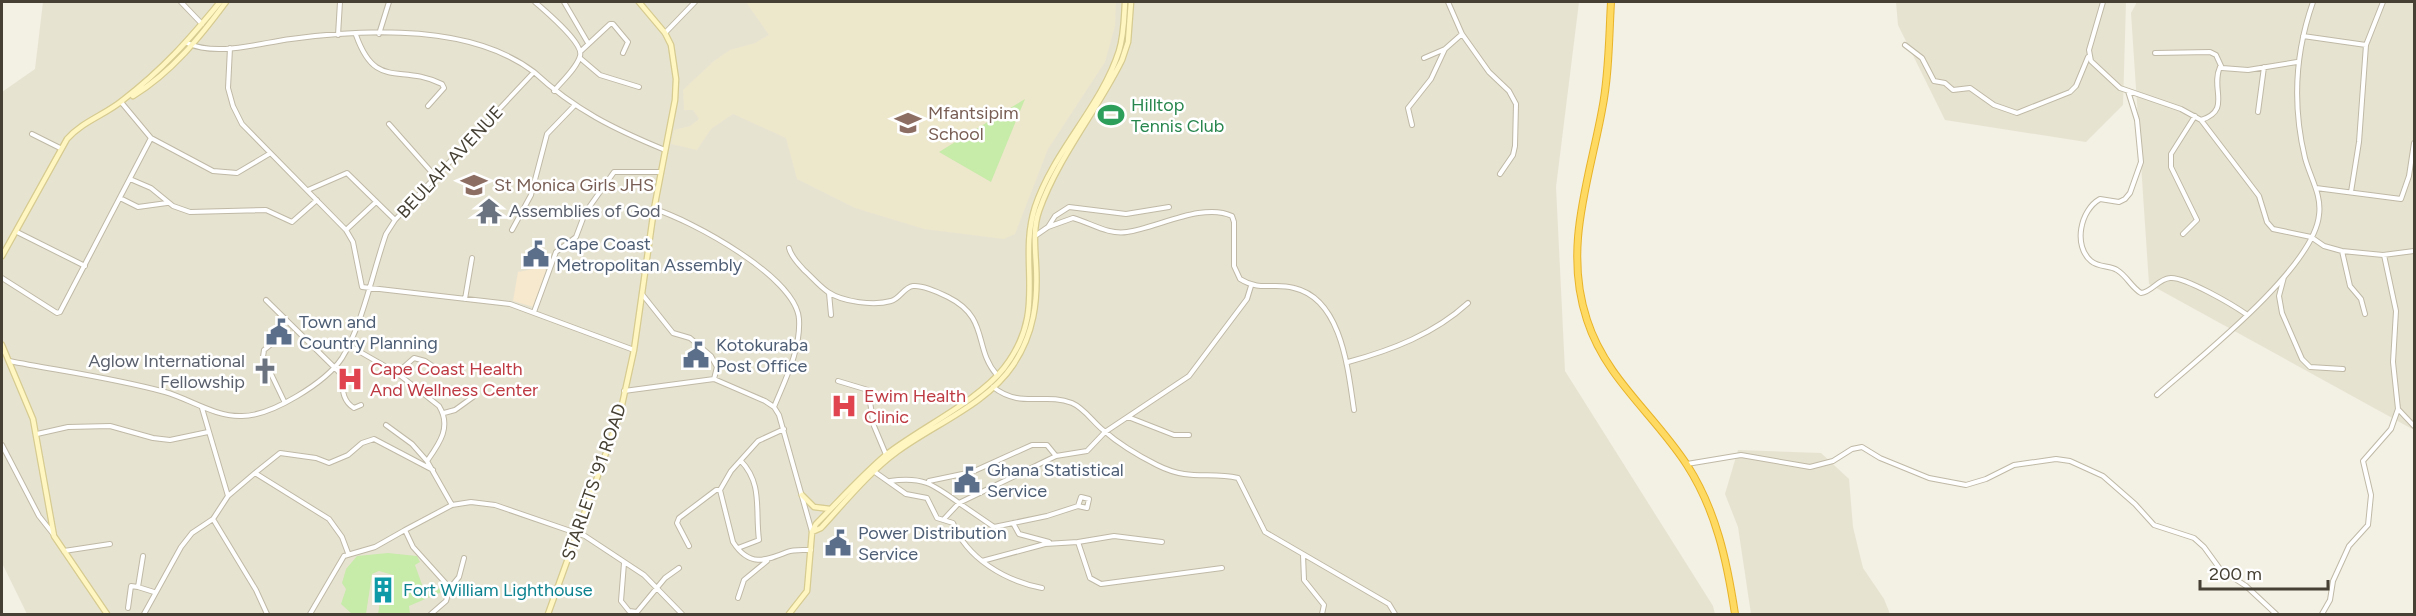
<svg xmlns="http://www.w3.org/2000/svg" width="2416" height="616" font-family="Figtree,sans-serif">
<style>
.residential{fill:#e7e3d1}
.commercial{fill:#f7e9cd}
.education{fill:#ede7cc}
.green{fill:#c7eba9}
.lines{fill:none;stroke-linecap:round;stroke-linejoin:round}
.street-casing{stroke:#bfb9a6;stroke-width:6}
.secondary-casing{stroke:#d6cb90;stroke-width:7}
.highway-casing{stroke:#e8b429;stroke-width:8}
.street{stroke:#fff;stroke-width:4}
.secondary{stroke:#fff6c2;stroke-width:4.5}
.highway{stroke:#ffda63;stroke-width:6}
.labels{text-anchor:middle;stroke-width:5;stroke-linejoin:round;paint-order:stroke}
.leisure-label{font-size:18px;fill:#27864d;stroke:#fff;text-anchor:start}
.education-label{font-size:18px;fill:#785e54;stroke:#fff;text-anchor:start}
.street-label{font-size:18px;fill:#454033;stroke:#fff}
.worship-label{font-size:18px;fill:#5b616d;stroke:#fff;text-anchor:start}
.service-label{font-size:18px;fill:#4e5e75;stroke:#fff;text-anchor:start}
.health-label{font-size:18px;fill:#be3a42;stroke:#fff;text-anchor:start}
.culture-label{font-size:18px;fill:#0d838f;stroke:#fff;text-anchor:start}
</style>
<rect width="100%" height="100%" fill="#f3f0e4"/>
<path class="residential" d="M 43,2 L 1579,2 L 1556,187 L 1565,371 L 1713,606 L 1715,614 L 27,614 L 2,563 L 2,92 L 35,69 Z
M 1896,2 L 2126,2 L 2123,105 L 2086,142 L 1945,120 L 1898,25 Z
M 2137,2 L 2414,2 L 2414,430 L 2149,284 L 2131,13 Z
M 1738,450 L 1821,453 L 1849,479 L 1853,527 L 1863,568 L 1884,599 L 1890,614 L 1751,614 L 1738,527 L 1725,494 Z"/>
<path class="commercial" d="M 544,267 L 546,271 L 534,307 L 513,301 L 518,272 Z"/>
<path class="education" d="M 746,2 L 1116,2 L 1115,26 L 1105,62 L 1048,149 L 1015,234 L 1004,239 L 924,229 L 855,208 L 797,179 L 786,138 L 733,114 L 711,129 L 697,150 L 671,144 L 674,130 L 690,126 L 699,119 L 693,110 L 684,110 L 683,90 L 714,61 L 730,50 L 755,43 L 769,35 Z"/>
<path class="green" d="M 1025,99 L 991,182 L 939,152 Z
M 388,553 L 417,556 L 420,562 L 415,565 L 424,590 L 433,592 L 443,586 L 444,591 L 409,606 L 410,614 L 378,614 L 380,601 L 394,595 L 393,575 L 379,571 L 372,574 L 366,614 L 352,614 L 341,604 L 346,589 L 342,583 L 346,569 L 357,556 Z"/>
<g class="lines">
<g class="street-casing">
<path id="street" d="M 181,2 L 202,24
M 535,2 C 545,11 584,43 580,56 C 577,68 562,81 554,91
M 564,2 L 588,43
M 1448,2 L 1462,34 L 1489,72 L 1509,91 L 1516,104 L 1515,146 L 1513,155 L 1500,174
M 2103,2 L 2089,50 L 2091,61 L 2120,88 L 2181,109 L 2201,120 L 2259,196 L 2267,222 L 2273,229 L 2311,237 L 2324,246 L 2342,251 L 2383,255 L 2414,251
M 665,33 L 695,2
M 379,34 L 389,2
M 338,35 L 340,2
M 356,35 C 376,91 399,63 442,84 L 444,88 L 428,106
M 2303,36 L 2366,45
M 1905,45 L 1922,58 L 1934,81 L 1945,83 L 1953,90 L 1970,88 L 1994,105 L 2017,113 L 2070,92 L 2076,86 L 2088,57
M 230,48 L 228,88 L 233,106 L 242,124 L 346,230 L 353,242 L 362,287 L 510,304 L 634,350
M 581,51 L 610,24 L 613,24 L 628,42 L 623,53
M 2155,53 L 2210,52 L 2216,55 L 2222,68 L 2248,70 L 2297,62
M 580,58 L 600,75 L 639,87
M 1424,58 L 1445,49
M 534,72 C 575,110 614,129 665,150
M 2128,91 L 2137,120 L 2141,162 L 2130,193 L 2125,199 L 2119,202 L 2100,199 C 2080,210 2073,246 2091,261 C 2099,268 2110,265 2117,270 C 2127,276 2131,287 2141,293 C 2152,292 2158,279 2170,278 C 2184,276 2233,305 2246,314
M 121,102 L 151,138 L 213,171 L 237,173 L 269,154
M 2258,112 L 2264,67
M 2201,120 C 2232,110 2210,89 2220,67
M 389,124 L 435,176
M 1412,125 L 1408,108 L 1431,79 L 1445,49 L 1462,34
M 32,134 L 60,148
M 130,179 L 151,188 L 173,206 L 190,212 L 266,210 L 292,222 L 317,200
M 2316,188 L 2401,199 L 2409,176 L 2414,143
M 308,190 L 347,173 L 395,220
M 2351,192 L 2359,142 L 2366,45 L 2383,2
M 120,198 L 138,207 L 167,203
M 654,209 C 691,220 796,277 799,319 C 801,349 785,380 774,407
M 1048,227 L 1055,216 L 1069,207 L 1126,214 L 1169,207
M 346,230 L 376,202
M 512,230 L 531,195 L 547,134 L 574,106
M 17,232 L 85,266
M 2183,234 L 2197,220 L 2171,167 L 2171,154 L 2195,116
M 1035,236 L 1048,227 L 1073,218 C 1091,223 1108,235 1127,232 C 1157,228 1203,202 1232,216 L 1234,222 L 1234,266 L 1240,279 C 1261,292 1273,282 1294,288 C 1342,299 1348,370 1354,410
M 789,248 C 791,257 798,263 804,270 C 812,277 819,286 828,292 C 843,302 874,306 891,301 C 900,299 904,287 913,286 C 923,285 938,292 948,297 C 990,318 973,348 997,375
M 2342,251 L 2350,286 L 2361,299 L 2365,314
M 2284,277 L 2279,296 L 2282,313 L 2302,359 L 2310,367 L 2343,369
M 2,278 L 57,313 L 60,312 L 151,138
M 829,293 L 831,315
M 642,294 L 673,333 L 690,338 L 711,356 L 717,367 L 714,379 L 765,401 L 774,407 L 779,415 L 812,532
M 465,299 L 472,258
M 266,300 L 341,374 C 343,387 341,400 354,408 L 361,405
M 534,312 L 556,252 L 576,237 L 585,213 L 614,172 L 661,172
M 274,342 L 264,350 L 263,357 L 284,401
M 348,345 L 397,373 L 439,406 C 452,427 439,444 427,461 L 452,505 L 405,530
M 9,361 C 61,371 114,378 165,392 C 190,399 215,417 242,416 C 272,416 326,382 342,358 C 362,326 373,271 386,234 L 395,220 L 534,72 C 471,24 365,29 291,39 C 259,43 217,57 187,43
M 1348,362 C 1392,350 1434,334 1468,303
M 397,373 L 414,358 L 425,361 L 443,373
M 838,381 L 868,390 L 874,426 L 887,457
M 993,387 C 1021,409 1045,392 1072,403 C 1084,408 1093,422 1103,430 C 1119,444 1139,456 1157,465 C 1191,482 1208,471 1238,478 L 1265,532 L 1389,604 L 1395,614
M 624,391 L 714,379
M 2157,395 C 2198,359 2314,268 2319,215 C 2322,195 2310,177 2305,158 C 2292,104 2295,53 2313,2
M 2398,409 L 2414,426
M 444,413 L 455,410 L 473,397
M 1128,417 L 1174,435 L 1189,435
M 386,425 L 412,444 L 427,461
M 37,434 L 68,427 L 110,426 L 153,438 L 170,440 L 208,432
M 2,445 L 39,516 L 54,535
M 1687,464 L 1741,455 L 1810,467 L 1833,461 L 1852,449 L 1862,447 L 1880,458 L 1929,478 L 1966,485 L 1986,479 L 2014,465 L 2056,459 L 2070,461 L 2103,476 L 2135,504 L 2154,525 L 2194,538 L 2204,547 L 2220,569 L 2246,586 L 2276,614
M 872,470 L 906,494 L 927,498 L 937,518 L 953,523 C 967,559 1006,581 1042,588
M 255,473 L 280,453 L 316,458 L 329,463 L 348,455 L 362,443 L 374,439 L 433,470
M 890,481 C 922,476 933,484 959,503 L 1056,456 L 1087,451 L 1105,432 L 1189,376 L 1247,299 L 1251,286
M 929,481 L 972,472 L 1032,445 L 1047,445 L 1056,456
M 720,490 L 733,542 C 749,567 765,561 787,552 C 794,549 803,550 811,550
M 228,496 L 255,473 L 329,519 L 342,537 L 348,553
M 452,505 L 471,502 L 495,505 L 585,536 L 644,575 L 682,614
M 213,519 L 256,590 L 267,614
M 944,519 L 959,503 L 994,527 L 1047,516 L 1078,506 L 1087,508 L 1089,499 L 1081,497 L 1078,506
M 1013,523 L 1019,534 L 1049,542
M 1078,542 L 1114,536 L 1162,542
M 689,546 L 677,523 L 679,518 L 716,490 L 720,490 L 731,471 L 758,441 L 784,429
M 738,548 L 759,540 C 755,510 763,484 741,461
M 64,551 L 110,544
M 1303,555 L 1304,580 L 1324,605 L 1322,614
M 143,556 L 138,587 L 154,592
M 982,561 L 1045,544 L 1078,542 L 1090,578 L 1101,584 L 1222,568
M 624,563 L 621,601 L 629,611 L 637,612 L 665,578 L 679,568
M 450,588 L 459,577 L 464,558
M 738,598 L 744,580 L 767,561
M 128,608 L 131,586 L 138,587
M 144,614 L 181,547 L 192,533 L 213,519 L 228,496 L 202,408
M 310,614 L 344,556 L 375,547 L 405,530 L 413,547 L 450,588
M 431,614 L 446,601 L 450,588
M 2322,614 L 2330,600 L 2333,581 L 2349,546 L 2368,525 L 2371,495 L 2363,461 L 2391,429 L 2398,409 L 2393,362 L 2396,311 L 2384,255"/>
</g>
<g class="secondary-casing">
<path id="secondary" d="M 133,96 C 172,72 200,37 226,2
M 2,256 L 67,139 C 83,121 105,115 123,100 C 163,69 188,41 220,2
M 2,345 L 33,419 L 54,536 L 107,614
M 802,495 L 814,507 L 830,509
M 812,532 L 821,528 C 845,502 869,472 898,451 C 935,424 987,404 1013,365 C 1034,334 1038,301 1036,265 C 1035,247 1033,228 1039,211 C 1058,157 1097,111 1122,60 L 1128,42 L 1131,2
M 548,614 L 620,414 L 634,350 L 654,209 L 675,100 L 676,79 L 671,45 L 665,33 L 639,2
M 789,614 L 807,591 L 812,532 L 816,524 C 839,501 862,475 887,454 C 922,427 978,401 1004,368 C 1049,310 1017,264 1035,207 C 1054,150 1101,107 1119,51 C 1124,35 1124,18 1125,2"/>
</g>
<g class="highway-casing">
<path id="highway" d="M 1611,2 C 1609,37 1609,75 1602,110 C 1589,181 1563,248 1587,320 C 1606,379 1654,414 1687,465 C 1716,510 1727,561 1735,614"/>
</g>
<use href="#street" class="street"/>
<use href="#secondary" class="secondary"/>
<use href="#highway" class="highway"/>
</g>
<defs>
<g id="stadium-bare" transform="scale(2.07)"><path d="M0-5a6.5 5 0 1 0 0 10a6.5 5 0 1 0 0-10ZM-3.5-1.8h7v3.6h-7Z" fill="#2e9e5b" stroke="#fff" stroke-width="2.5" paint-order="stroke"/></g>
<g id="school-bare" transform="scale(2.07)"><path d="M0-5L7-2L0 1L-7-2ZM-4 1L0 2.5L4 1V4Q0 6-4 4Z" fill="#8d6e63" stroke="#fff" stroke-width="2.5" paint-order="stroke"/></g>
<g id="temple-bare" transform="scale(2.07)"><path d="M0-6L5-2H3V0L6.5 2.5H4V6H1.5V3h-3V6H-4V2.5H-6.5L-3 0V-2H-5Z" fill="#6b7280" stroke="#fff" stroke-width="2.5" paint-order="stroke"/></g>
<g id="civic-bare" transform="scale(2.07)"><path d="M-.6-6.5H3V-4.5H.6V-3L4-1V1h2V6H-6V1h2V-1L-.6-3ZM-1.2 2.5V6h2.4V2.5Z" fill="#5c6f8a" stroke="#fff" stroke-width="2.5" paint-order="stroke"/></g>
<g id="church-bare" transform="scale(2.07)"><path d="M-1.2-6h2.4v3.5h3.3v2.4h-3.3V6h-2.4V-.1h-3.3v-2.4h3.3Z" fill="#6b7280" stroke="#fff" stroke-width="2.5" paint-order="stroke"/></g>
<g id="hospital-bare" transform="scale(2.07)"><path d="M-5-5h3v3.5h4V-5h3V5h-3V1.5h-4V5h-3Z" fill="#e0444e" stroke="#fff" stroke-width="2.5" paint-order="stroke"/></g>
<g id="building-bare" transform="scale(2.07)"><path d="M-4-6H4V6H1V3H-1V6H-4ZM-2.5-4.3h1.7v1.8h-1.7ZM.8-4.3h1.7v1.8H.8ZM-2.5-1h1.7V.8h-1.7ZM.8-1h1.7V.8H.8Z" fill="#0f9aa8" stroke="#fff" stroke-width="2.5" paint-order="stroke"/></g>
</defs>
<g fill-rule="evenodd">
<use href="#stadium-bare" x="1111" y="115"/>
<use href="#school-bare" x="908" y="123"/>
<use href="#school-bare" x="474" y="185"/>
<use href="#temple-bare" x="489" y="211"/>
<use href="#civic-bare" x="536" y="254"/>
<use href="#civic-bare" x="279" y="332"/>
<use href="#civic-bare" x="696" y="355"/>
<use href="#church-bare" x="265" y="371"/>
<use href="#hospital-bare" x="350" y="379"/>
<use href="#hospital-bare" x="844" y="406"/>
<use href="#civic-bare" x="967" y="480"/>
<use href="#civic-bare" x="838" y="543"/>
<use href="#building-bare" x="383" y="590"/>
</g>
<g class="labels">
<g class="leisure-label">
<text x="1131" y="111">Hilltop<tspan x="1131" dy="21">Tennis Club</tspan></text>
</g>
<g class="education-label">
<text x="928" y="119">Mfantsipim<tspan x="928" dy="21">School</tspan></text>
<text x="494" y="191">St Monica Girls JHS</text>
</g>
<g class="street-label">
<text transform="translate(450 162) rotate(-47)" y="6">BEULAH AVENUE</text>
<text transform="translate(594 482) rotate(-71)" y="6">STARLETS '91 ROAD</text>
</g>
<g class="worship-label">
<text x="509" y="217">Assemblies of God</text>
<text x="245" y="367" text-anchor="end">Aglow International<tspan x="245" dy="21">Fellowship</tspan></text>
</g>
<g class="service-label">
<text x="556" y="250">Cape Coast<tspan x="556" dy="21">Metropolitan Assembly</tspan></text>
<text x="299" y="328">Town and<tspan x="299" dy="21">Country Planning</tspan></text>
<text x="716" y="351">Kotokuraba<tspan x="716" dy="21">Post Office</tspan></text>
<text x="987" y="476">Ghana Statistical<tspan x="987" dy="21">Service</tspan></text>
<text x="858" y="539">Power Distribution<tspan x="858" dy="21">Service</tspan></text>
</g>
<g class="health-label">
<text x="370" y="375">Cape Coast Health<tspan x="370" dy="21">And Wellness Center</tspan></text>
<text x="864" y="402">Ewim Health<tspan x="864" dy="21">Clinic</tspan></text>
</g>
<g class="culture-label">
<text x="403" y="596">Fort William Lighthouse</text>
</g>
</g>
<rect width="2416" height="616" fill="none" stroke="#454033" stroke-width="6"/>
<path d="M2200 580v9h128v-9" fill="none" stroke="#454033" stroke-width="3"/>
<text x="2209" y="580" font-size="18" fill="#454033" stroke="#ffffff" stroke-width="4.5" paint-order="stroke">200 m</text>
</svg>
